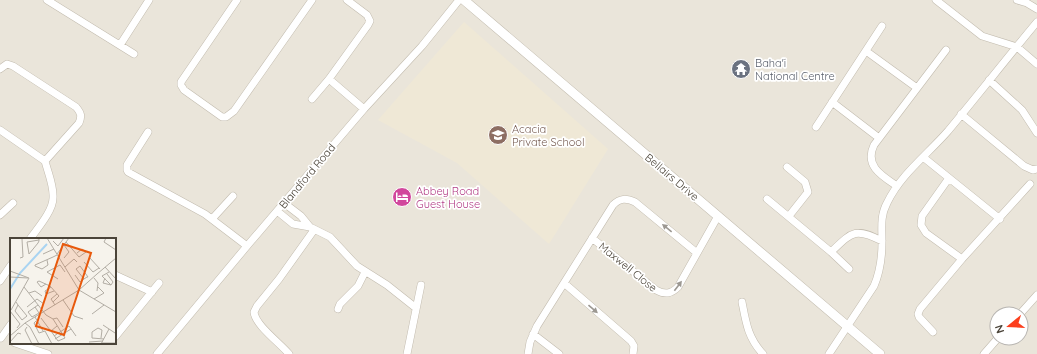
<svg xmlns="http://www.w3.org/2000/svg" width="1037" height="354" font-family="Quicksand,sans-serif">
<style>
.residential{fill:#eae5da;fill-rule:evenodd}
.education{fill:#efe8d6}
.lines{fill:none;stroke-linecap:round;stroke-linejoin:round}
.minor-casing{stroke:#c2bbae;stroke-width:8}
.tertiary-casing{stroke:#c2bbae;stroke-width:10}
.minor{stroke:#fff;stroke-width:7}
.tertiary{stroke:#fff;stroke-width:9}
.oneway{fill:#9c9892}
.labels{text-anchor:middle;stroke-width:3.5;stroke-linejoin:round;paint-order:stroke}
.worship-label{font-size:11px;fill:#5b616d;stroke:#fff;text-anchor:start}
.education-label{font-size:11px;fill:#785e54;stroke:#fff;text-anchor:start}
.street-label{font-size:11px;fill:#4b4439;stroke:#fff}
.hotel-label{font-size:11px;fill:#b23c85;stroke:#fff;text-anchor:start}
.inset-river{fill:none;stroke:#a9d4f2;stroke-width:2}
.inset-road{fill:none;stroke:#b2ada4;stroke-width:1}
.view{fill:#e8590c;fill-opacity:0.15;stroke:#e8590c;stroke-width:2}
.inset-edge{fill:none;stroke:#4b4439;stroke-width:2}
</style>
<rect width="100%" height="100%" fill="#f6f3ec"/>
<path class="residential" d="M 0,0 L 1037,0 L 1037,354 L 0,354 ZM 11,239 L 115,239 L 115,343 L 11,343 ZM 997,314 L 1021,314 L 1021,338 L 997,338 Z"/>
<path class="education" d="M 464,22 L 608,149 L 549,244 L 457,163 L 378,120 Z"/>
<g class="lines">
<g class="minor-casing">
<path id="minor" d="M 47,0 L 134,54
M 237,0 L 181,82 L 181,85 L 184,90 L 222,117 L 226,117 L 234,111 L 312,0
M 936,0 L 982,36 L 1017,47 L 1037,64
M 1017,0 L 1027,3 L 1037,9
M 120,45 L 149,0
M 866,51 L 917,88
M 0,69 L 7,64 L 13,66 L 76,107 C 81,113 82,116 79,123 L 45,161
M 329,79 L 364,109
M 989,80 L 1022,110 L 1037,133
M 312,99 L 329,79 L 368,25 L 370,21 L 367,15 L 347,0
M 832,102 L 879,138
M 961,114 L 1024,166 L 1033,170 L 1037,169
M 816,127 L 882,26
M 0,130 L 45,161 C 48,173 54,186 53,198 C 53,211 37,229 30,239
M 148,132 L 127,165 L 127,170 L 128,172 L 205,214 L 247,246
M 923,157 L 1000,219
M 787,167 L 805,182 L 808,192 L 789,216
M 949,178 L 922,216 L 921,225 L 926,233 L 962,259
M 897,186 C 882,176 864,166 874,145 L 946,50
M 767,199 L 831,252 L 849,269
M 284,203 L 301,216 L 310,227 L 330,237 L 357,266 L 387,285 L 416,308
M 277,211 L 293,224 L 310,227
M 0,215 L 13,203
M 212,219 L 233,196
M 592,238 L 656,290 C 665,295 671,294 678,287 L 718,216
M 831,252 C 852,232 855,227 882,241
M 115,275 L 152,292
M 0,281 L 11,265
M 564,283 L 631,341 L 634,346 L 633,354
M 742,302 C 746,323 748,338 763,354
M 338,309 L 340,304 L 358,286 L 365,272
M 1020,314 L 1037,295
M 933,332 L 919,317 L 918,314 L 920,309 L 962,259 L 1030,184
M 533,334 L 559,354
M 115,337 L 159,283
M 1,338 L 11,324
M 15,343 L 48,354
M 157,354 L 247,246 L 364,109 L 422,46 L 459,0
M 289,354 C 280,343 255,325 254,312 L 257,306 L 279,279 L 314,230
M 407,354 L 421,285
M 528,354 L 530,342 L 537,326 L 613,205 C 620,198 626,198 635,202 L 697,253
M 829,354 L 874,286 C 880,272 882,258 882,242 C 882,228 880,216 887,203 C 901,174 927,155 948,131 C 978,95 1007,58 1037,22
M 984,354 L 998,338"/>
</g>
<g class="tertiary-casing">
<path id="tertiary" d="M 464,0 L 880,354"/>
</g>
<use href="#minor" class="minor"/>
<use href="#tertiary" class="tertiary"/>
</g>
<defs><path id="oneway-solid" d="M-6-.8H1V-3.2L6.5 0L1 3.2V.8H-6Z"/></defs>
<g class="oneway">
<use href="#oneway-solid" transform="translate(667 228) rotate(-141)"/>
<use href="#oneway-solid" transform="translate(678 286) rotate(-53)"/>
<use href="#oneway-solid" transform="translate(593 309) rotate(41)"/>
</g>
<defs>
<g id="temple-disc" transform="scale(1)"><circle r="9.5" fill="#6b7280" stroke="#fff"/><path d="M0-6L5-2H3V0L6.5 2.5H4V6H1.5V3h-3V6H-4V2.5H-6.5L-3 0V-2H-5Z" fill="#fff"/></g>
<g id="school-disc" transform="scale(1)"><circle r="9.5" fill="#8d6e63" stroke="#fff"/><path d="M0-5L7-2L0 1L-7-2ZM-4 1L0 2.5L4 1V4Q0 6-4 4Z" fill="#fff"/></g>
<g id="hotel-disc" transform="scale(1)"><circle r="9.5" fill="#d1479c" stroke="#fff"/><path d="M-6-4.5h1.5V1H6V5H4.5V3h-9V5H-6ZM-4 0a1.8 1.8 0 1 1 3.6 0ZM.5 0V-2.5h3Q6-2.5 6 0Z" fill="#fff"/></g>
</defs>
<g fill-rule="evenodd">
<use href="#temple-disc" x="741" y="69"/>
<use href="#school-disc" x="498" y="135"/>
<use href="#hotel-disc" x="402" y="197"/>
</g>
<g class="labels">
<g class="worship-label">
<text x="755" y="67">Baha'i<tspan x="755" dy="13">National Centre</tspan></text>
</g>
<g class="education-label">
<text x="512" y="133">Acacia<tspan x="512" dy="13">Private School</tspan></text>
</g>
<g class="street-label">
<text transform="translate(307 176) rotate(-50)" y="4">Blandford Road</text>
<text transform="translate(672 177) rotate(40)" y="4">Bellairs Drive</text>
<text transform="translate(628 267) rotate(39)" y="4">Maxwell Close</text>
</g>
<g class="hotel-label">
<text x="416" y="195">Abbey Road<tspan x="416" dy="13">Guest House</tspan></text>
</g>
</g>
<g transform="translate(10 238)">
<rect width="106" height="106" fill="#f6f3ec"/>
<path class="inset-river" d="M 0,51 L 10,35 L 37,6"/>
<path class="inset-road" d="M 37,0 L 69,52 L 106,74M 96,0 L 94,4 L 106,12M 29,2 L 17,4 L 19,16 L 28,5 L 29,3 L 29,0M 43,3 L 48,8 L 54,0M 56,4 L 69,19 L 76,14 L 72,11 L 67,15M 33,16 L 44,11M 47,16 L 59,0M 79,19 L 90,31M 10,20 L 13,19 L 12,1M 54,20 L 59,14 L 54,7M 37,22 L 38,27 L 32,31 L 25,28 L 25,27 L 43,19 L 47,17M 74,24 L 83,34 L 89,30M 55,29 L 64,21 L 67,24M 95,29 L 106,41M 0,33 L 19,40M 99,34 L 92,38 L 101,47M 87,36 L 106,20M 97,36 L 103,44 L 101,47M 65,37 L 70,44 L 74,41 L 77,39 L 78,39 L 70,28 L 66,31 L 74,41M 0,39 L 18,40M 84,40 L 88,45 L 87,53M 95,40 L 93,45 L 101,47M 48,41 L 37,34 L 50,27 L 55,34M 36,46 L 31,49 L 27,44 L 29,43 L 40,48 L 49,58 L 43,64M 14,49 L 36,77 L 43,81 L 55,100 L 48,103 L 41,93 L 47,88M 41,49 L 35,53 L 36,56 L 44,53M 19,55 L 25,53 L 32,58M 84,61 L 94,55 L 88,49M 53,62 L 64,78 L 73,81M 6,64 L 8,67 L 17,78 L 12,82 L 5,73 L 8,67M 45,67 L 41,61 L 47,56M 17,69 L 27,61 L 34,66M 25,69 L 29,75 L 22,79 L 18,74 L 28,67M 1,72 L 19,40M 0,73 L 10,86 L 7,90M 82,76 L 94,67M 25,79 L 33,93M 31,80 L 40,92M 43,81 L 47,80 L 53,89M 26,83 L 24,85 L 29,95 L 35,93 L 42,106M 15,85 L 20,89 L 29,106M 93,87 L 105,95M 17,89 L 15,92 L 22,106M 0,98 L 15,85 L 69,52 L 87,36M 44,98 L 59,88 L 66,98M 91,100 L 92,92 L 88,90 L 82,94 L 82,100 L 94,101M 45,101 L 61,91M 0,104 L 8,95 L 11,96M 79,104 L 93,103M 92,105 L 106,105M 91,106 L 99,91"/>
<path class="view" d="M 53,6 L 81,15 L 54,97 L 26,88 Z"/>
<rect width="106" height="106" class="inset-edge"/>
</g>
<g transform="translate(1009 326) rotate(252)"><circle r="19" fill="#ffffff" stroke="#b7b4b0"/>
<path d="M0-3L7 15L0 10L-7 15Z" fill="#fc3f1d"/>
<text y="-6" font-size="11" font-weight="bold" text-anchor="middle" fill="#4b4439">N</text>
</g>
</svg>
